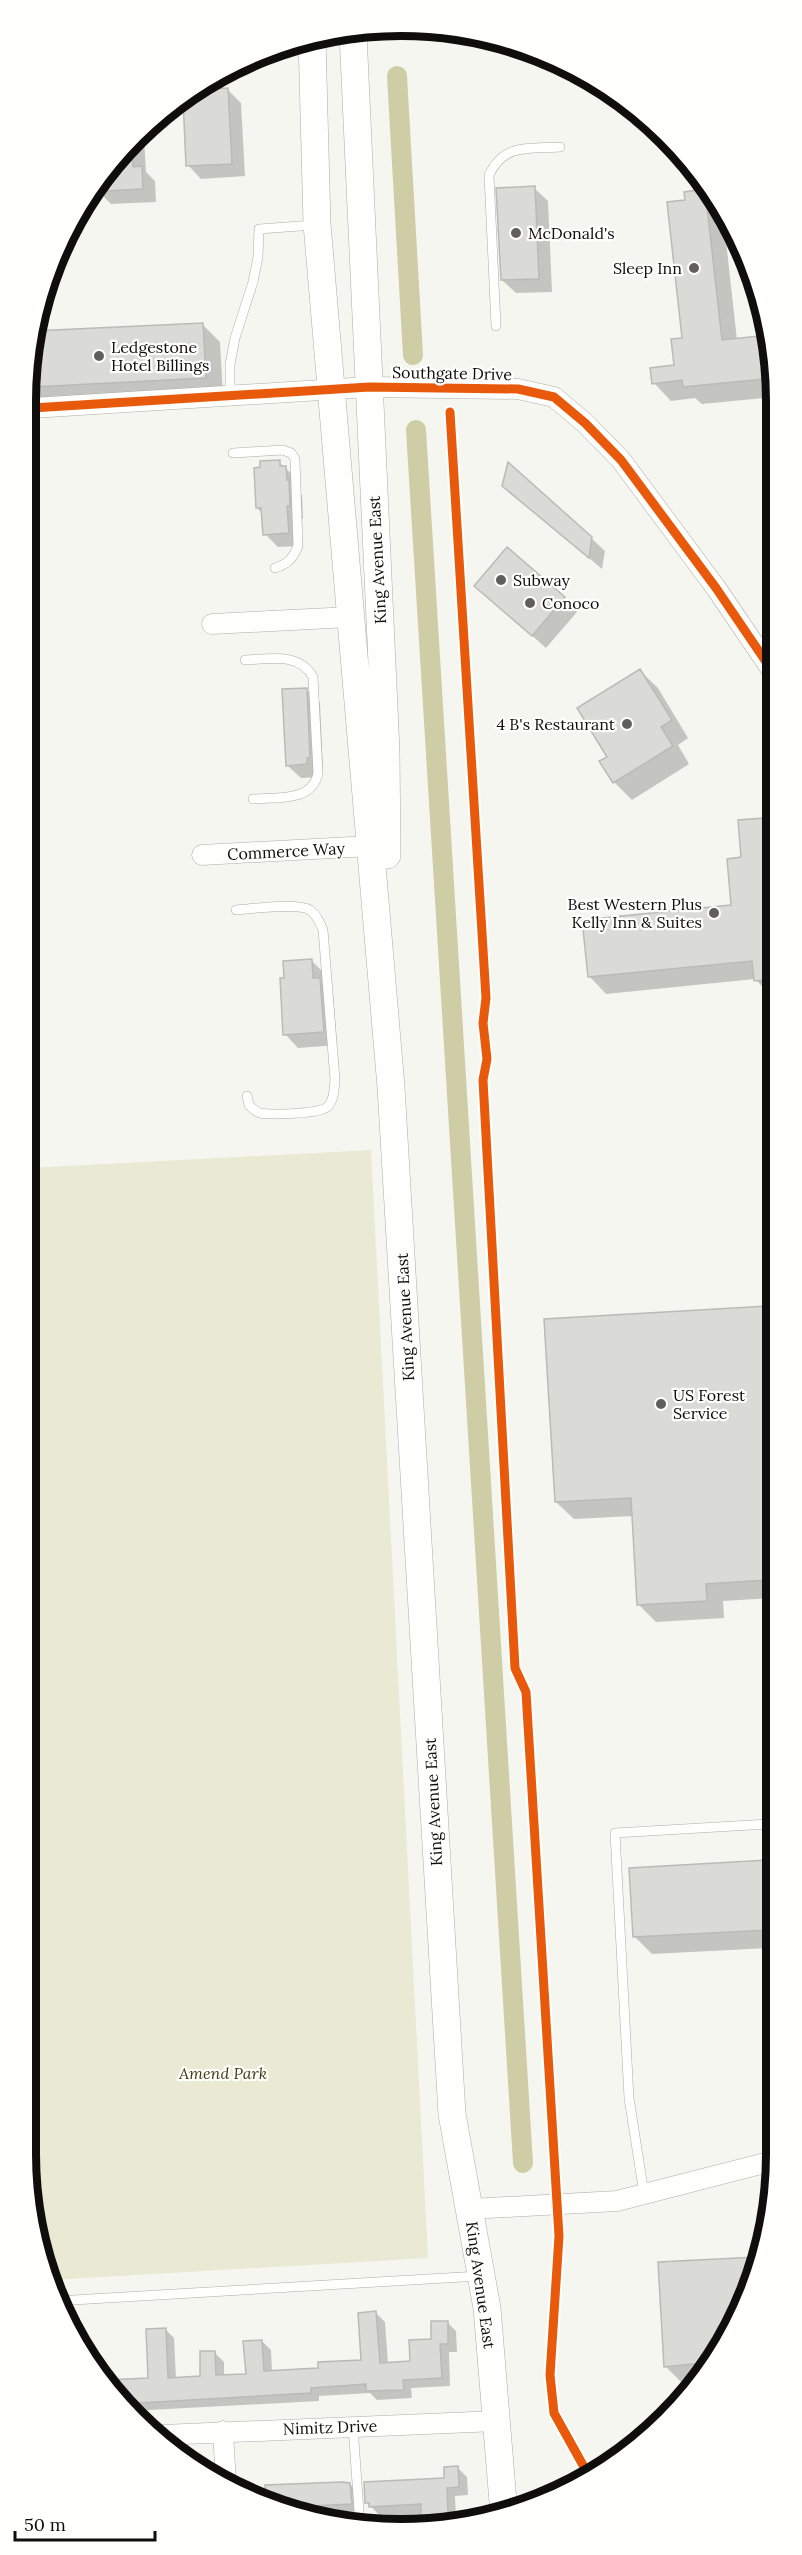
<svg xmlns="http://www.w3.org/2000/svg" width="802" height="2555" font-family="Lora,serif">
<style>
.green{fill:#eae9d3}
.shadow{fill:#0003}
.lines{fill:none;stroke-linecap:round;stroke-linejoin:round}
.canal{stroke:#cfcda5;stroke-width:20}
.building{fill:#dadad6;stroke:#babab6;stroke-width:1.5}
.service-casing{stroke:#acaca9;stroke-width:10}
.minor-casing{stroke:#acaca9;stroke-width:21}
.secondary-casing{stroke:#acaca9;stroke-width:28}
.service{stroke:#fefefd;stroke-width:9}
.minor{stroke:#fefefd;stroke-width:20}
.secondary{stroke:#fefefd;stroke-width:27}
.cycleway-casing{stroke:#fffffe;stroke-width:13}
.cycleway{stroke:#e8590c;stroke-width:9}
.poi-dot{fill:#605f5c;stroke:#fffffe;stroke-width:2}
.labels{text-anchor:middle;stroke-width:4.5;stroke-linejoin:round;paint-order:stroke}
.poi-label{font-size:16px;fill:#0f0e0c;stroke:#fffffe;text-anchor:start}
.street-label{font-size:16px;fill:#0f0e0c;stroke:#fffffe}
.park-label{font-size:16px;font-style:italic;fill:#3f3c11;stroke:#fffffe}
.rim{fill:none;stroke:#0f0e0c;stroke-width:8}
</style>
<rect width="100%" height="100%" fill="#f6f6f1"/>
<path class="green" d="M 371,1150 L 428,2258 L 51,2280 L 26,2154 L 29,1168 Z"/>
<path class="shadow" d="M 228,90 L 241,103 L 245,176 L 201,179 L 188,165 L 184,97 L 189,92 Z
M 144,137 L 146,172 L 155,181 L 156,202 L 111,204 L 98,191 L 97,184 Z
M 534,188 L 548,201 L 552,292 L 516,293 L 502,280 Z
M 705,191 L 723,214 L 737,340 L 769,336 L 773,352 L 773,397 L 702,404 L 695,398 L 671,401 L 654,383 L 676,366 L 683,339 L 687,201 Z
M 202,324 L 220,342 L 223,395 L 32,404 L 33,333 Z
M 279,462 L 299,481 L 299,493 L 302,495 L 303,519 L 300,519 L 301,546 L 278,547 L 265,534 L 263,514 L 257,508 Z
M 504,485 L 591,538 L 605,551 L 602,569 Z
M 476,586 L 564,598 L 577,612 L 546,648 Z
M 640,671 L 658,688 L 688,738 L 678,745 L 689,764 L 632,800 L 614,782 L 609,757 Z
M 306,689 L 320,703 L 323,770 L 320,771 L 320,777 L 301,778 L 287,765 Z
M 765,819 L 772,826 L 772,996 L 755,979 L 606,994 L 589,976 L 732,907 L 743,859 Z
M 311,960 L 325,974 L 325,985 L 333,993 L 337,1045 L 298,1048 L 285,1034 L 286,979 Z
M 767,1307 L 771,1312 L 771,1598 L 723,1601 L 724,1618 L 656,1622 L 639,1605 L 633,1516 L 574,1519 L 556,1502 Z
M 768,1621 L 771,1621 L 770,1644 L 769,1643 Z
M 770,1862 L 770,1948 L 652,1954 L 634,1936 Z
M 756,2259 L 713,2362 L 693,2383 L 683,2384 L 665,2366 L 660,2264 Z
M 376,2313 L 385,2322 L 388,2364 L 412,2363 L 447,2322 L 456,2331 L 457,2352 L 449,2352 L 450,2386 L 411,2388 L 412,2398 L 377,2400 L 370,2393 L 319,2396 L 319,2401 L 131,2411 L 119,2402 L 104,2378 L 114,2378 L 117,2381 L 149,2379 L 165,2329 L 174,2338 L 176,2379 L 202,2378 L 215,2353 L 224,2362 L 224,2376 L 247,2375 L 262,2341 L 271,2350 L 272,2372 L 320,2370 L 363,2361 Z
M 458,2468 L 467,2477 L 468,2495 L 455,2496 L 456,2520 L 384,2524 L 383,2515 L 379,2515 L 367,2502 L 446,2479 Z
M 350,2484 L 361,2496 L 362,2515 L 322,2517 L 267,2500 Z"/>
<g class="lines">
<path class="canal" d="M 397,76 L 413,355
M 416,430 L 523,2163"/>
</g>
<path class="building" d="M 228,88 L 232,164 L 186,166 L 183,99 L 191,90 Z
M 132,149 L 133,167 L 142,166 L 143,189 L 89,192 Z
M 535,186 L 539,279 L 501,280 L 496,188 Z
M 705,189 L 722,340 L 768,335 L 773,352 L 773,378 L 683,387 L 682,380 L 652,384 L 650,368 L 674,365 L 671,339 L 682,338 L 667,202 L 685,200 L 684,192 Z
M 203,323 L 206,378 L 33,387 L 33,331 Z
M 280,460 L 280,466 L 286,466 L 287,480 L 289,480 L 290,506 L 287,506 L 289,533 L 263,535 L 261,508 L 256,508 L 254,468 L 260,467 L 260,461 Z
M 508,462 L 592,537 L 589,558 L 502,486 Z
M 507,547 L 565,597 L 532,636 L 474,586 Z
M 640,669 L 672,720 L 661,727 L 673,746 L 613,783 L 599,761 L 607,757 L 577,708 Z
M 307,688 L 310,758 L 307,758 L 307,764 L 286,766 L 282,689 Z
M 765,818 L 768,855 L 772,854 L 772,979 L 754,981 L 752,961 L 588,977 L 582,920 L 731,905 L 727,859 L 741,857 L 738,820 Z
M 312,959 L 313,978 L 320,978 L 324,1032 L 283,1035 L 280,978 L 284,978 L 283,961 Z
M 768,1306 L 771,1359 L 771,1489 L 763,1489 L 769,1580 L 706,1584 L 707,1601 L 637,1605 L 631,1498 L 555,1502 L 544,1319 Z
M 770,1860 L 770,1930 L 633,1937 L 629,1868 Z
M 757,2257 L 713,2362 L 664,2367 L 658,2262 Z
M 376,2311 L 380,2363 L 410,2361 L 409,2340 L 431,2339 L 431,2321 L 448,2321 L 448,2344 L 440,2344 L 442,2378 L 403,2380 L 404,2390 L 366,2391 L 366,2384 L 311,2388 L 311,2393 L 121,2404 L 105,2380 L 148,2378 L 146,2329 L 166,2328 L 168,2378 L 200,2376 L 200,2351 L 215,2351 L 216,2375 L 246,2374 L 243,2341 L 262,2340 L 264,2371 L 318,2368 L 318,2362 L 361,2360 L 358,2313 Z
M 458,2466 L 459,2487 L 447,2488 L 448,2514 L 421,2516 L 421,2504 L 369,2507 L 369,2503 L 365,2503 L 364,2482 L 444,2478 L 444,2467 Z
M 342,2482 L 350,2483 L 352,2504 L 289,2507 L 265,2500 L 265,2485 Z"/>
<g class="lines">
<g class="service-casing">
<path id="service" d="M 496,326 L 489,175 C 504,143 529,149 560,147
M 230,396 L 230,364 L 235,338 L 253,282 L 258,257 L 259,229 L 314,225
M 233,453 L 283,450 L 291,453 L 295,459 L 298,546 C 293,558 288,564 275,568
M 245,660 C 270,659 299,652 313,677 L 318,773 C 313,802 277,797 253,799
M 236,910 C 252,909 298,902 310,910 C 317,915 320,923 323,930 L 335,1080 C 334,1090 334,1101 327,1107 C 319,1114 271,1115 260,1113 C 256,1112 252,1108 249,1105 L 247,1096
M 644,2194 L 629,2098 L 615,1833 L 770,1824
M 56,2301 L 479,2276
M 353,2426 L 360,2526"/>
</g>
<g class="minor-casing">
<path id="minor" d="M 32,408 L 369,387 L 518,389 L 554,397 L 585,423 L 621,460 L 716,588 L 773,672
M 212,624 L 350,617
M 202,855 L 370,846
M 470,2209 L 617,2201 L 769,2162
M 223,2431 L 226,2484
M 162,2435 L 497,2421"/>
</g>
<g class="secondary-casing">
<path id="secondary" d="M 353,33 L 386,751 L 387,855
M 312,39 L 317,224 L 391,1087 L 452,2114 L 487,2308 L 504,2514"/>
</g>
<use href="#service" class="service"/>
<use href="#minor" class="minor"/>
<use href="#secondary" class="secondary"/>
<g class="cycleway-casing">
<path id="cycleway" d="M 32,408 L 369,387 L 518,389 L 554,397 L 585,423 L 621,460 L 716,588 L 773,672
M 450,412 L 486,998 L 483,1023 L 487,1059 L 483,1080 L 515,1668 L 526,1692 L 559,2236 L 550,2375 L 554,2413 L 589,2476"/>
</g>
<use href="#cycleway" class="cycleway"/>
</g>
<g class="poi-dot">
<circle cx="516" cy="233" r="6"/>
<circle cx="694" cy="268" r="6"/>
<circle cx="99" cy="356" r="6"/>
<circle cx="501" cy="580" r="6"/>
<circle cx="530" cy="603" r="6"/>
<circle cx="627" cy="724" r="6"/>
<circle cx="714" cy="913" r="6"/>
<circle cx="661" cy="1404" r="6"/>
</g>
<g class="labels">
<g class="poi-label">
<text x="528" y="239">McDonald's</text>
<text x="682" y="274" text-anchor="end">Sleep Inn</text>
<text x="111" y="353">Ledgestone<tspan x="111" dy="18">Hotel Billings</tspan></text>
<text x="513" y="586">Subway</text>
<text x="542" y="609">Conoco</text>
<text x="615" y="730" text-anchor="end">4 B's Restaurant</text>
<text x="702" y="910" text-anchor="end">Best Western Plus<tspan x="702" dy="18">Kelly Inn &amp; Suites</tspan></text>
<text x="673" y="1401">US Forest<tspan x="673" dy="18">Service</tspan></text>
</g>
<g class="street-label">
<text transform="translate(452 373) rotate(1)" y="6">Southgate Drive</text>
<text transform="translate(377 560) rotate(-93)" y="6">King Avenue East</text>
<text transform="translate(286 851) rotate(-3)" y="6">Commerce Way</text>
<text transform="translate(405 1317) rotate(-93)" y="6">King Avenue East</text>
<text transform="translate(433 1802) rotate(-93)" y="6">King Avenue East</text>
<text transform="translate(481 2285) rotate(82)" y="6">King Avenue East</text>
<text transform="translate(330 2427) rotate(-2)" y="6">Nimitz Drive</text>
</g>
<g class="park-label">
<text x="223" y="2079">Amend Park</text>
</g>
</g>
<path d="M0 0H802V2555H0ZM401 36H401A365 365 0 0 1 766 401V2154A365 365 0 0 1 401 2519H401A365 365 0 0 1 36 2154V401A365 365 0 0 1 401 36Z" fill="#fffffe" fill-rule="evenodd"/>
<path class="rim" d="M401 36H401A365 365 0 0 1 766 401V2154A365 365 0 0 1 401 2519H401A365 365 0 0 1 36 2154V401A365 365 0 0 1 401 36Z"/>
<path d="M15 2531v9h140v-9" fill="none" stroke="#0f0e0c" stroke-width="3"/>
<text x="24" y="2531" font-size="18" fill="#0f0e0c" stroke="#fffffe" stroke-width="4.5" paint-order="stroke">50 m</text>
</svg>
